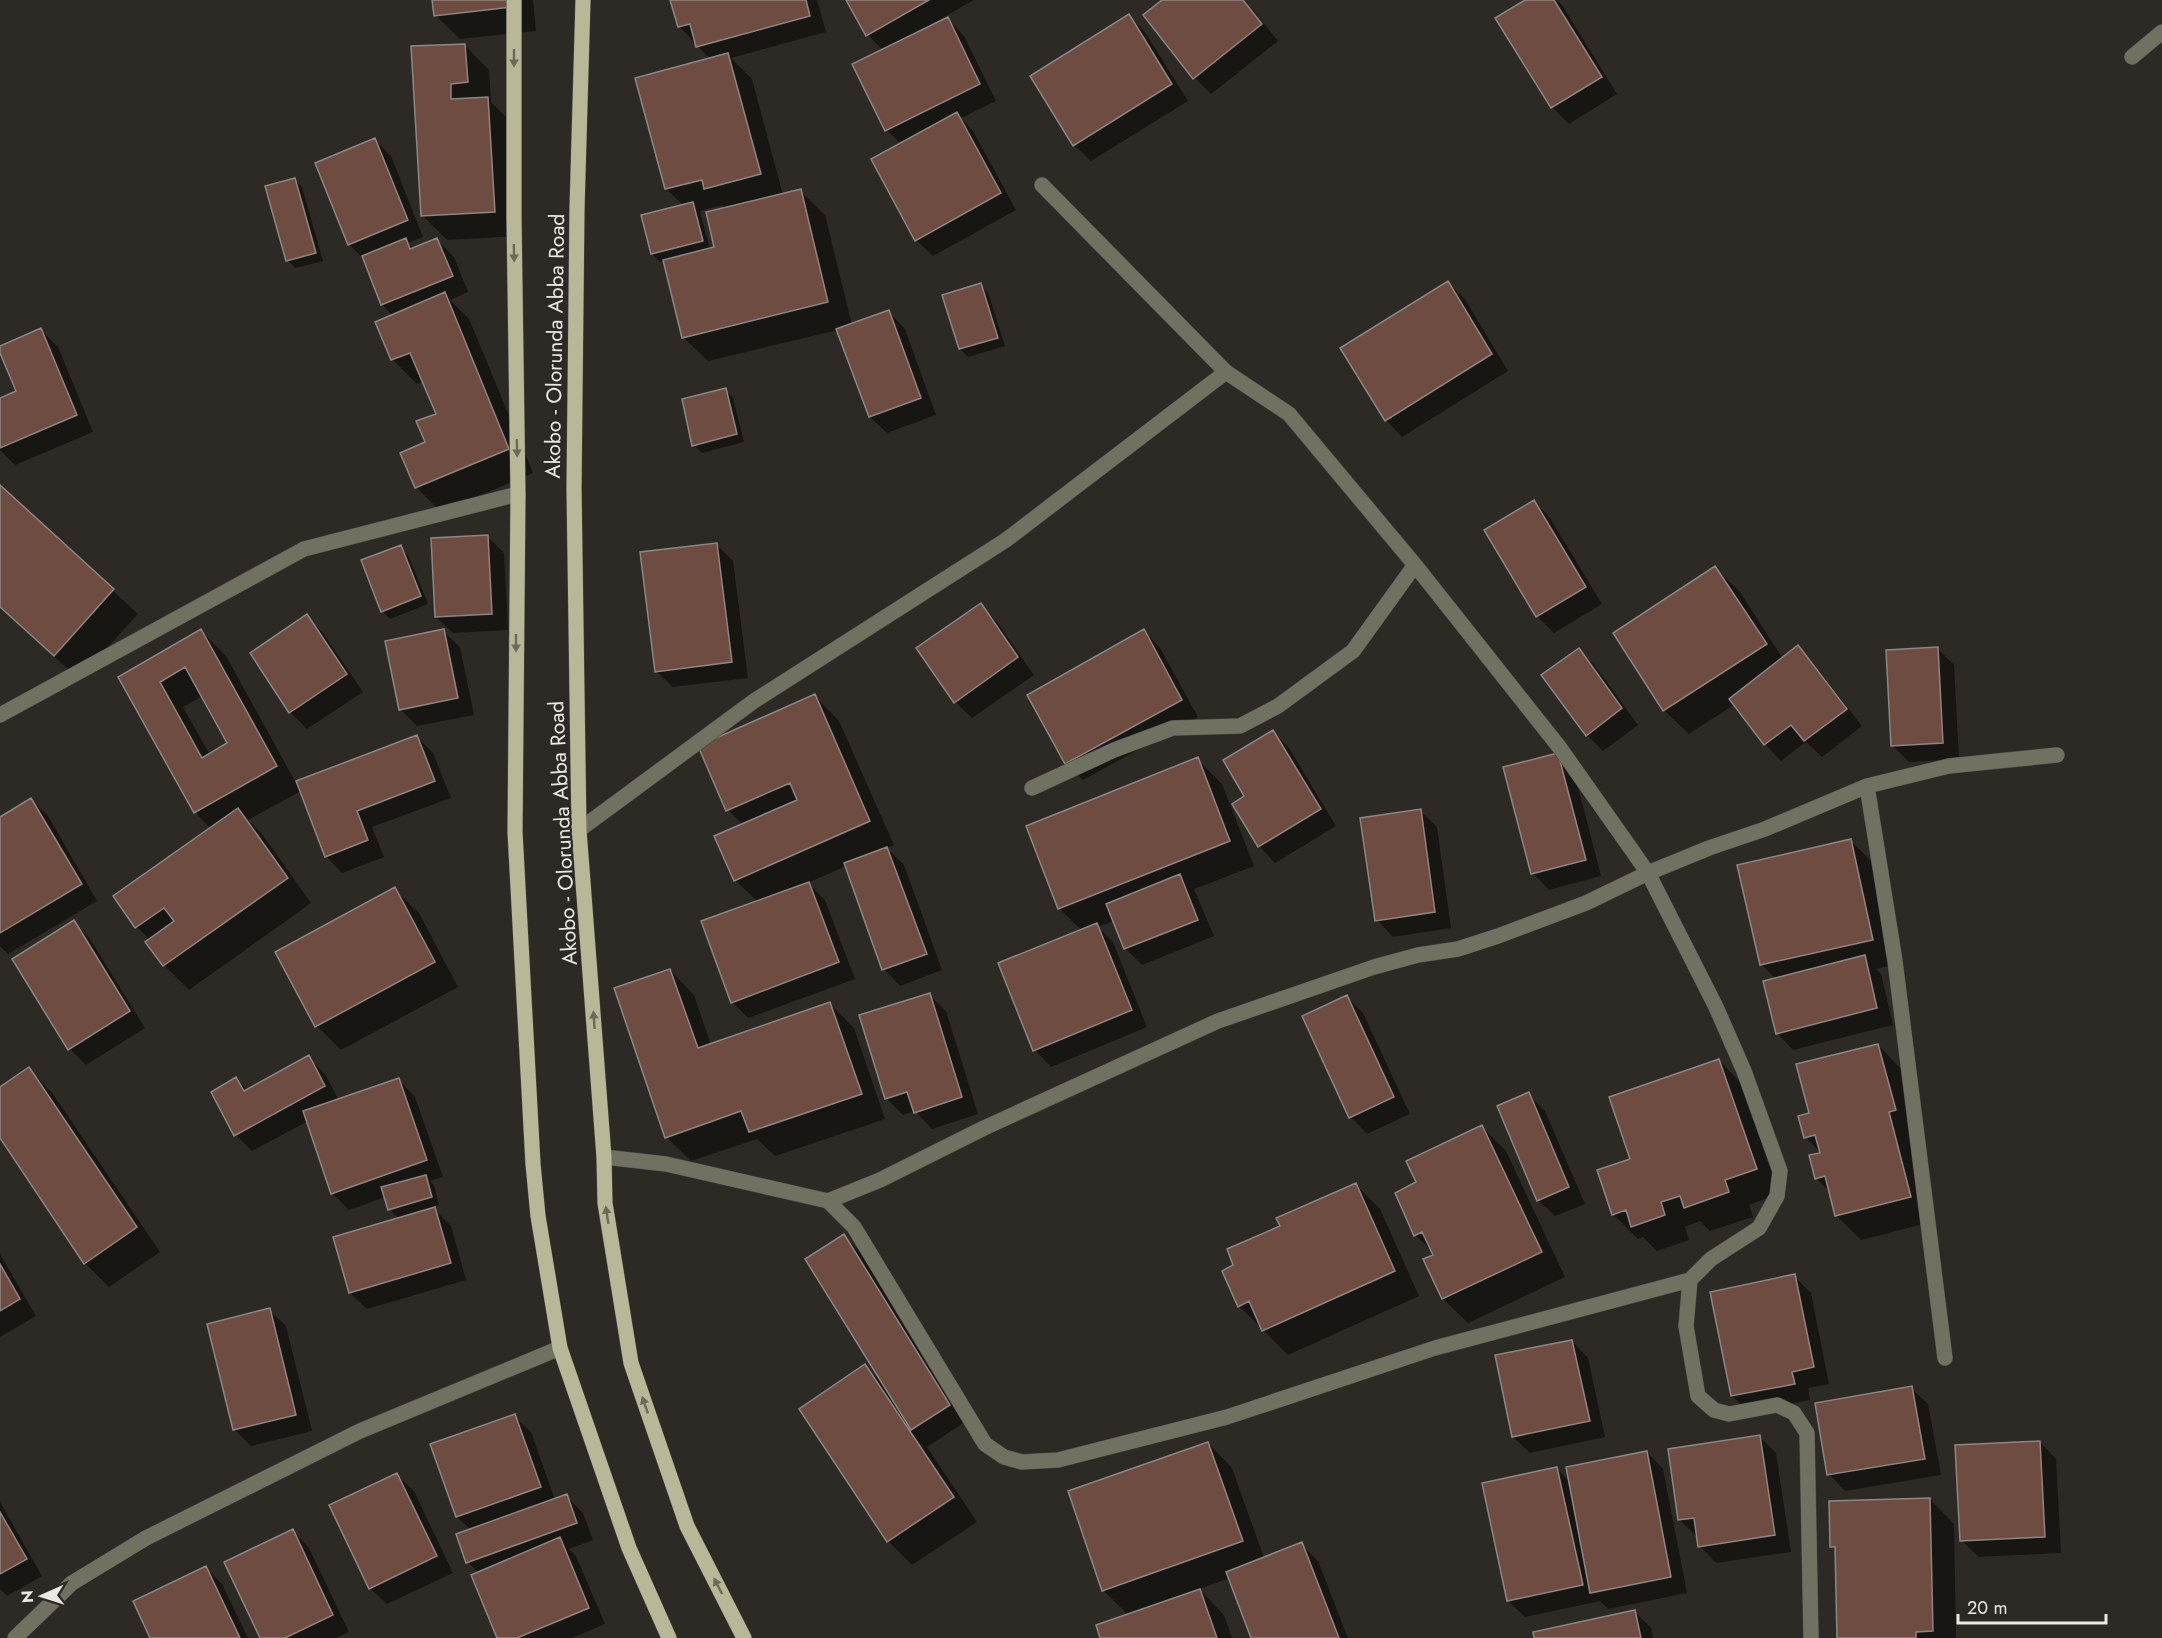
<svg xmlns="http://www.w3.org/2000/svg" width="2162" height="1638" font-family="Jost,sans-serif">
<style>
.shadow{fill:#0007;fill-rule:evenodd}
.building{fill:#6e4c41;stroke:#8e8684;stroke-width:1.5;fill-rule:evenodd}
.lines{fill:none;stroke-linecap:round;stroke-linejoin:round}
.minor-casing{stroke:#4b4844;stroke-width:16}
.major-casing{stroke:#4b4844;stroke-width:16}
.minor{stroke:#717162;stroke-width:15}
.major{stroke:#b8b899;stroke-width:15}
.oneway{fill:#6c6a59}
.labels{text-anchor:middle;stroke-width:4.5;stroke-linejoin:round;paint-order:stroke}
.street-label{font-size:21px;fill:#eae7e4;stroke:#2d2a25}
</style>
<rect width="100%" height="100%" fill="#2d2a25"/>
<path class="shadow" d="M 434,0 L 533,0 L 536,31 L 460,39 L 435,15 Z
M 672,0 L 817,0 L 826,32 L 731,58 L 752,79 L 783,195 L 800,191 L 825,215 L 852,325 L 889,312 L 905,329 L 936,415 L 887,433 L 870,417 L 838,330 L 708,361 L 683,337 L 665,261 L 660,262 L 652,254 L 684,206 L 666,189 L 637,79 L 710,59 L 679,26 ZM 722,205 L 725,209 L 716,248 L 710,249 L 700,211 Z
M 848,0 L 974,0 L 930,25 L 931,27 L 948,19 L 964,36 L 996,101 L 961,118 L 973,131 L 1016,210 L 933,256 L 916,240 L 901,144 L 887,130 L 883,50 L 868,35 Z
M 1164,0 L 1245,0 L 1278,41 L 1211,94 L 1195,78 Z
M 1528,0 L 1557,0 L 1562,5 L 1617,94 L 1569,124 L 1553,108 L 1498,19 Z
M 1129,16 L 1145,32 L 1188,101 L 1091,161 L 1074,145 Z
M 464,45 L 489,70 L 491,102 L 512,123 L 519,236 L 447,240 L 423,216 L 412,48 Z
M 375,140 L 391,156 L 423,237 L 408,243 L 414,249 L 437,240 L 454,257 L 468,292 L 450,300 L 469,319 L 533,473 L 441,512 L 416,487 L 427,443 L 438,415 L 424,381 L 417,384 L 392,359 L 393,316 L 382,304 L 364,259 L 349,244 Z
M 294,179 L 302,187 L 323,261 L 295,268 L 287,260 Z
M 1448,283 L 1465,299 L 1508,371 L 1402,437 L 1386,420 Z
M 980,285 L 988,293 L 1005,346 L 968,357 L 960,349 Z
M 41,330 L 58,347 L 93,432 L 15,465 L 0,450 L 0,399 L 18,392 L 0,348 Z
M 725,390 L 733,398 L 744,442 L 702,453 L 694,445 Z
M 0,487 L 138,614 L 79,679 L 0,608 Z
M 1534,501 L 1550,518 L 1602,604 L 1554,633 L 1537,616 Z
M 487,536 L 504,553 L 508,630 L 453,633 L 436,617 Z
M 717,545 L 733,561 L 748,678 L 673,687 L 656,671 Z
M 400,547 L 408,555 L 428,604 L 390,619 L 382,611 Z
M 1715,568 L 1740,592 L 1783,659 L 1798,647 L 1814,664 L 1862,726 L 1822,757 L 1806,742 L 1781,761 L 1765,744 L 1735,704 L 1689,734 L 1664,710 Z
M 981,605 L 997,622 L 1034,675 L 972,718 L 955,702 Z
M 307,616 L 323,633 L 363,692 L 307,729 L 290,712 Z
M 201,631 L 226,656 L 296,783 L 417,737 L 433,753 L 451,798 L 372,827 L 384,857 L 342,873 L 326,856 L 301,791 L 248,820 L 262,834 L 311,903 L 189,990 L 164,965 L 147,942 L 150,940 L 137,927 L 211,829 L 195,812 L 120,677 ZM 203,696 L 229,744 L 210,755 L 183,707 Z
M 443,631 L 460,647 L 474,715 L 417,726 L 401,710 L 387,642 Z
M 1144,631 L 1160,648 L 1198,717 L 1083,780 L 1067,764 L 1029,695 Z
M 1938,649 L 1954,665 L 1959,759 L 1909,762 L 1892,745 Z
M 1579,650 L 1595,666 L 1638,725 L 1603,751 L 1587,735 Z
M 815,696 L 839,721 L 894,845 L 887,848 L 904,865 L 942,970 L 900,986 L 884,969 L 846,866 L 808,883 L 825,900 L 855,979 L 748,1018 L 732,1002 L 758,902 L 735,880 L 743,825 L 728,810 Z
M 1273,732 L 1289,748 L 1336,826 L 1275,863 L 1259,846 L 1246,797 Z
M 1557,754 L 1574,771 L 1601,876 L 1549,890 L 1533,873 Z
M 1197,759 L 1222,784 L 1254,866 L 1194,889 L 1214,936 L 1142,965 L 1125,948 L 1114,921 L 1098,927 L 1113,942 L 1147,1027 L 1051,1067 L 1035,1050 L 1082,931 L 1059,908 Z
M 31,800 L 48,816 L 97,901 L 8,954 L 0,946 L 0,819 Z
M 1420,811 L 1437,827 L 1451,928 L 1393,937 L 1377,920 Z
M 1851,841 L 1875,865 L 1896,964 L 1876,969 L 1881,974 L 1893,1025 L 1793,1050 L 1777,1033 L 1776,979 L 1761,964 Z
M 394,889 L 419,913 L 458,987 L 341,1050 L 317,1026 Z
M 74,922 L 90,939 L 145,1028 L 86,1065 L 70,1049 Z
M 670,970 L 694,995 L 711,1045 L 830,1004 L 854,1028 L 885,1119 L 775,1156 L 757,1139 L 691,1161 L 666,1137 Z
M 929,995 L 946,1011 L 978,1114 L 932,1129 L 915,1111 L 903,1115 L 886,1098 Z
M 1347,997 L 1363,1013 L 1410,1114 L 1367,1134 L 1351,1117 L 1304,1017 Z
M 1878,1045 L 1902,1070 L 1935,1221 L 1861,1240 L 1837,1216 L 1831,1193 L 1817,1179 L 1811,1156 L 1822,1154 L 1805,1137 L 1811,1114 Z
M 308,1057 L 325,1074 L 339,1101 L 399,1080 L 415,1097 L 443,1177 L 430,1181 L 434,1185 L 439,1205 L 432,1207 L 451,1226 L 466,1280 L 367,1309 L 350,1293 L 335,1238 L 399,1219 L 389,1209 L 385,1197 L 349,1210 L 332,1193 L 308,1121 L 252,1151 L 236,1135 L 236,1079 L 248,1090 Z
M 1719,1060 L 1743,1085 L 1780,1193 L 1749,1205 L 1753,1217 L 1710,1231 L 1700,1221 L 1685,1227 L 1689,1240 L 1657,1251 L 1643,1237 L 1638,1239 L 1613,1214 L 1632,1160 Z
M 29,1069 L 53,1094 L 160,1252 L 109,1287 L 85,1263 L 0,1136 L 0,1089 Z
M 1528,1094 L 1545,1111 L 1585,1204 L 1555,1216 L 1538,1200 Z
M 1481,1126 L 1506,1151 L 1565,1277 L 1468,1323 L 1443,1299 L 1425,1260 L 1436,1255 L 1415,1235 L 1418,1183 Z
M 1356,1185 L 1380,1209 L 1419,1296 L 1288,1355 L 1239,1306 L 1235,1266 L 1282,1226 Z
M 844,1236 L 861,1253 L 965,1422 L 927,1447 L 977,1522 L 912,1565 L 888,1541 L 865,1366 L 883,1383 Z
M 0,1254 L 36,1316 L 0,1337 Z
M 1794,1276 L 1811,1293 L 1829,1384 L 1808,1388 L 1810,1400 L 1749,1412 L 1732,1396 Z
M 269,1310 L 286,1326 L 312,1431 L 251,1446 L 235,1430 Z
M 1572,1341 L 1588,1358 L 1605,1437 L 1530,1453 L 1513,1437 Z
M 1911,1388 L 1928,1404 L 1941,1475 L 1845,1491 L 1829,1474 Z
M 514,1416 L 531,1432 L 555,1500 L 566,1496 L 583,1513 L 593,1540 L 569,1549 L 576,1556 L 605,1624 L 572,1638 L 499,1638 L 479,1573 L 468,1562 L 471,1530 L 457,1517 Z
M 1760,1437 L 1776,1453 L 1791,1552 L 1716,1563 L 1700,1546 L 1698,1536 L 1696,1536 L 1679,1519 Z
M 2040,1442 L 2056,1459 L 2061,1553 L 1979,1557 L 1962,1541 Z
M 1208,1443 L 1232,1468 L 1264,1558 L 1301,1544 L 1318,1561 L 1348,1638 L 1253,1638 L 1230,1578 L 1199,1589 L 1224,1615 L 1232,1638 L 1102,1638 L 1128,1615 L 1103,1590 Z
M 1647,1452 L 1663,1469 L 1687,1593 L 1608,1609 L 1600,1601 L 1525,1617 L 1508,1601 L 1557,1469 L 1570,1482 Z
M 397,1475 L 414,1491 L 453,1573 L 387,1604 L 370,1588 Z
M 1930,1499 L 1954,1524 L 1956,1638 L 1839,1638 L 1836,1551 L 1832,1547 Z
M 0,1502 L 42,1576 L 7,1596 L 0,1589 Z
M 293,1531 L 309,1548 L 349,1632 L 336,1638 L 262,1638 Z
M 206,1568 L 222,1584 L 248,1638 L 152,1638 Z
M 1634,1611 L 1651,1628 L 1653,1638 L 1536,1638 Z"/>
<path class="building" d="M 432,0 L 512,0 L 513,7 L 434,16 Z
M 670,0 L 806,0 L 810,16 L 696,47 L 690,24 L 678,27 Z
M 846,0 L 929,0 L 866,36 Z
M 1162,0 L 1243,0 L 1262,24 L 1193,79 L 1143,15 Z
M 1525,0 L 1554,0 L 1602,77 L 1551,108 L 1495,18 Z
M 1129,14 L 1172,84 L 1073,146 L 1030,76 Z
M 948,17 L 980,84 L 885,131 L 852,64 Z
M 465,44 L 468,82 L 451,84 L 451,99 L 488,97 L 495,212 L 421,216 L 411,46 Z
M 728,53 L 761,174 L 704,189 L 702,180 L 665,189 L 635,78 Z
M 957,112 L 1001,193 L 915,241 L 871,159 Z
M 375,138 L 408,220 L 348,245 L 315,163 Z
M 295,178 L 316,253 L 286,261 L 265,186 Z
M 801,189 L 828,302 L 682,338 L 663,260 L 714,247 L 706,212 Z
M 693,202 L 703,241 L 651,254 L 641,215 Z
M 406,238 L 410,249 L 437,238 L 453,276 L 381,305 L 362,256 Z
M 1448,281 L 1492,354 L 1385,421 L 1340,348 Z
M 981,283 L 998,338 L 959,349 L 942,295 Z
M 445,292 L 509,449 L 415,488 L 400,453 L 425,442 L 416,421 L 436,414 L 410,353 L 391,360 L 375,322 Z
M 889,310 L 921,398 L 869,417 L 836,329 Z
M 41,328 L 77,415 L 0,448 L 0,398 L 16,391 L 0,353 L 0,346 Z
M 726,388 L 737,434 L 692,446 L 682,399 Z
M 0,485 L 114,589 L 54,656 L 0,607 Z
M 1534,500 L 1586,587 L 1536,617 L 1484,530 Z
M 488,535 L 492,614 L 435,617 L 431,538 Z
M 717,543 L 732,662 L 655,672 L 640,552 Z
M 401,545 L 421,596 L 381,612 L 361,560 Z
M 1715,566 L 1767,644 L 1663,711 L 1613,633 Z
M 981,603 L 1018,657 L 954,703 L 916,648 Z
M 307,614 L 347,674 L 289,713 L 250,653 Z
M 201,629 L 277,766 L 194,813 L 118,677 ZM 185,667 L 227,743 L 202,758 L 160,682 Z
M 444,629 L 458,698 L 399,710 L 385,641 Z
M 1144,629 L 1182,700 L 1065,764 L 1027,695 Z
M 1798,645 L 1847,709 L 1804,741 L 1791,725 L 1764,745 L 1729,699 Z
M 1938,647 L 1943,743 L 1891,746 L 1886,650 Z
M 1579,648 L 1622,708 L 1586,736 L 1541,675 Z
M 815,694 L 870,821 L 734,881 L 714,836 L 797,800 L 790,783 L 726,811 L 698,746 Z
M 1273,730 L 1321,809 L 1258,847 L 1232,804 L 1244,796 L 1223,760 Z
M 417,735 L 435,781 L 357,811 L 368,840 L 325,857 L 296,781 Z
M 1558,753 L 1586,860 L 1531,874 L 1503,767 Z
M 1198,757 L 1230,841 L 1058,909 L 1026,826 Z
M 31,798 L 82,884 L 0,933 L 0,817 Z
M 238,808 L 288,878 L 163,966 L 145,942 L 174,921 L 164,908 L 135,928 L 113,896 Z
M 1421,809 L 1435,912 L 1375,921 L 1360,818 Z
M 1851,839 L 1873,940 L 1760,965 L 1737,865 Z
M 887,847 L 927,954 L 882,970 L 844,863 Z
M 1180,874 L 1198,920 L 1124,949 L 1106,904 Z
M 809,882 L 839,962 L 731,1003 L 701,921 Z
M 395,887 L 435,962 L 315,1027 L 275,952 Z
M 74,920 L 130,1011 L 68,1050 L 12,959 Z
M 1097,923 L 1132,1010 L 1033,1051 L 998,963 Z
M 1865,955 L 1877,1008 L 1776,1034 L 1763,981 Z
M 670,969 L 698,1048 L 830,1002 L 862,1094 L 749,1132 L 741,1111 L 665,1138 L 614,988 Z
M 930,993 L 962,1097 L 914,1113 L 907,1092 L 885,1099 L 859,1015 Z
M 1347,995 L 1394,1097 L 1349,1118 L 1302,1016 Z
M 1878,1044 L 1896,1110 L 1889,1112 L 1911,1197 L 1835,1216 L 1825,1176 L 1815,1179 L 1809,1155 L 1820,1153 L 1815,1135 L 1804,1138 L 1798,1116 L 1809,1113 L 1796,1064 Z
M 309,1055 L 325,1086 L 234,1136 L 211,1092 L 236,1077 L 244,1091 Z
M 1719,1059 L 1757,1169 L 1725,1180 L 1729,1192 L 1684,1208 L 1680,1196 L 1661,1202 L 1665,1215 L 1631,1227 L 1626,1210 L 1612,1215 L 1597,1170 L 1630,1159 L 1609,1097 Z
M 29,1067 L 137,1227 L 84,1264 L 0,1138 L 0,1087 Z
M 399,1078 L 427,1160 L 331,1194 L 303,1111 Z
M 1529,1092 L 1569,1187 L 1537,1201 L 1497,1106 Z
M 1482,1125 L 1542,1252 L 1442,1299 L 1423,1259 L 1433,1255 L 1422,1232 L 1414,1236 L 1395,1193 L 1416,1182 L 1406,1161 Z
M 426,1175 L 432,1197 L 388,1210 L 381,1187 Z
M 1356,1183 L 1395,1271 L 1262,1331 L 1249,1301 L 1238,1307 L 1222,1271 L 1233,1265 L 1227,1249 L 1280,1226 L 1276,1218 Z
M 435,1207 L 451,1263 L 349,1293 L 333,1237 Z
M 844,1234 L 950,1405 L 911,1430 L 805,1259 Z
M 0,1264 L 20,1299 L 0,1311 Z
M 1795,1274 L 1814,1367 L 1792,1372 L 1795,1384 L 1731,1396 L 1710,1292 Z
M 270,1308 L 296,1415 L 233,1430 L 207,1324 Z
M 1572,1340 L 1590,1421 L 1512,1437 L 1495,1355 Z
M 865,1364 L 954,1497 L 887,1542 L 799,1409 Z
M 1912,1386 L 1925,1459 L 1827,1475 L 1815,1403 Z
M 515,1414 L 541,1487 L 456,1517 L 430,1444 Z
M 1760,1435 L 1775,1535 L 1698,1547 L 1694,1518 L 1678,1520 L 1668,1449 Z
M 2040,1441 L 2045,1537 L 1960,1541 L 1955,1445 Z
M 1208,1442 L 1243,1541 L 1102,1591 L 1068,1491 Z
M 1647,1451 L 1671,1577 L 1590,1593 L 1566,1467 Z
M 1557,1467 L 1583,1585 L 1507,1601 L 1482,1483 Z
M 397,1473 L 437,1556 L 369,1589 L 329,1505 Z
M 567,1494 L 577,1523 L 466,1563 L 456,1534 Z
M 1930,1498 L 1933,1631 L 1916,1632 L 1916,1638 L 1837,1638 L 1835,1547 L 1830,1547 L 1829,1501 Z
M 0,1512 L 27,1559 L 0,1574 Z
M 293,1529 L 333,1615 L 285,1638 L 260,1638 L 224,1562 Z
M 560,1537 L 589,1608 L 517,1638 L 497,1638 L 471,1575 Z
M 1302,1542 L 1339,1638 L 1251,1638 L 1226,1572 Z
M 206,1566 L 240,1638 L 150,1638 L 133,1601 Z
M 1200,1589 L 1217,1638 L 1100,1638 L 1096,1625 Z
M 1635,1610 L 1641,1638 L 1534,1638 L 1533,1632 Z"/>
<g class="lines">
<g class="minor-casing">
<path id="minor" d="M 2132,57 L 2162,32
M 1042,185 L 1226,372 L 1289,414 L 1415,565 L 1560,748 L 1648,873 L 1716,1007 L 1744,1071 L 1780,1171 L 1777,1196 L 1759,1228 L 1711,1259 L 1690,1280 L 1686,1326 L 1698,1396 L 1714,1410 L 1729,1414 L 1777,1405 L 1794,1413 L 1807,1433 L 1811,1638
M 0,715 L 304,549 L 518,494
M 1867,786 L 1895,961 L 1945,1358
M 1032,788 L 1114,750 L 1173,728 L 1240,726 L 1278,706 L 1353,651 L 1415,565
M 579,830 L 754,701 L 1006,540 L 1226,372
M 604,1157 L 666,1164 L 828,1201 L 854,1227 L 985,1444 L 1004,1457 L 1022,1462 L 1058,1460 L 1227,1417 L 1435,1348 L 1690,1280
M 828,1201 L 880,1180 L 984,1128 L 1218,1021 L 1374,967 L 1418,955 L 1458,949 L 1498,936 L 1586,903 L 1648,873 L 1709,848 L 1765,829 L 1867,786 L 1949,766 L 2057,755
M 15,1638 L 72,1583 L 146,1538 L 360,1431 L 560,1348"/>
</g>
<g class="major-casing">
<path id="major" d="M 514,0 L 514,217 L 518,494 L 515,832 L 533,1164 L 538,1216 L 560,1348 L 629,1548 L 669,1638
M 583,0 L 577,209 L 574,488 L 579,830 L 604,1157 L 605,1203 L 631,1363 L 687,1526 L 744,1638"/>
</g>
<use href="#minor" class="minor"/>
<use href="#major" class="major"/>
</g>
<defs><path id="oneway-solid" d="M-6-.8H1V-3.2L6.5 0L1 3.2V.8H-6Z" transform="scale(1.5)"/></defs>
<g class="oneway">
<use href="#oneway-solid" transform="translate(514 58) rotate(90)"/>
<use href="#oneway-solid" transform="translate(514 253) rotate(89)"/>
<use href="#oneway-solid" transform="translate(517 448) rotate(89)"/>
<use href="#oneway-solid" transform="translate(516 643) rotate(90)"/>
<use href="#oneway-solid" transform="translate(594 1020) rotate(-94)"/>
<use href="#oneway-solid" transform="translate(607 1215) rotate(-99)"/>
<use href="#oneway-solid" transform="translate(645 1405) rotate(-109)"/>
<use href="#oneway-solid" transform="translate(718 1586) rotate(-117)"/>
</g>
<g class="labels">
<g class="street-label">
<text transform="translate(555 346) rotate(-89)" y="7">Akobo - Olorunda Abba Road</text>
<text transform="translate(563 833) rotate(-93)" y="7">Akobo - Olorunda Abba Road</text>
</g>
</g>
<g transform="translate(42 1596) rotate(267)" stroke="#2d2a25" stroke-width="4.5" paint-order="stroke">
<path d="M0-4.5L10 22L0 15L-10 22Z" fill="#eae7e4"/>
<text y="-9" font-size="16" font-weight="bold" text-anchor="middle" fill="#eae7e4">N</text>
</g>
<path d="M1958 1614v9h148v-9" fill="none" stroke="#eae7e4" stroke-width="3"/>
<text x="1967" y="1614" font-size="18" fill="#eae7e4" stroke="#2d2a25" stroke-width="4.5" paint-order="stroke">20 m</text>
</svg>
